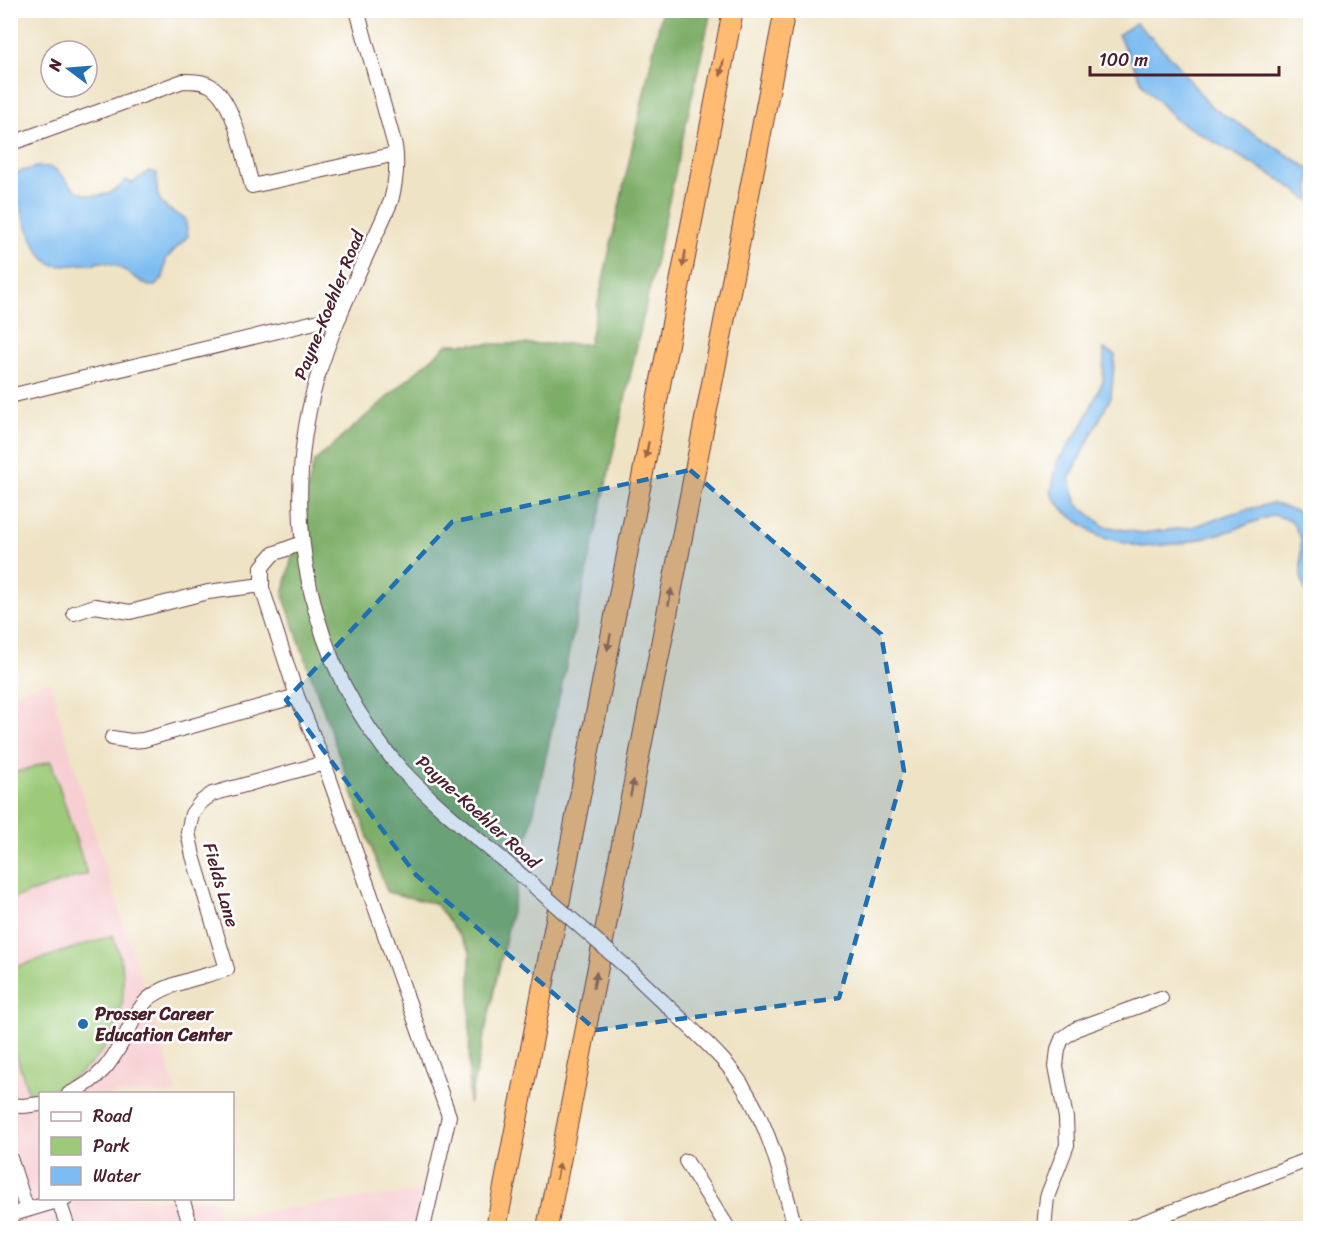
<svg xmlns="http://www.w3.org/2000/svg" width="1321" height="1239" font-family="Sriracha,sans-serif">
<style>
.built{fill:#f7cfd2}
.green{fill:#9cca78;stroke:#737452;stroke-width:1.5}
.forest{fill:#7dae68;stroke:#64664a;stroke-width:1.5}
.water{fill:#7cbcf0;stroke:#636e8e;stroke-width:1.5}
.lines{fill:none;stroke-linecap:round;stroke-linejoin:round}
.minor-casing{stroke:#633c42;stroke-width:16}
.highway-casing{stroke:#633c42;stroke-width:22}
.minor{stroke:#fff;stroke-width:14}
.highway{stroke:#ffbb71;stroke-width:20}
.minor-bridge-casing{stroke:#633c42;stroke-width:16;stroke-linecap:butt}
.minor-bridge{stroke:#fff;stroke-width:14}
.oneway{fill:#9b654a}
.marked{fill:#1f6fb2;fill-opacity:0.2;stroke:#1f6fb2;stroke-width:4.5;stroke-dasharray:12 8;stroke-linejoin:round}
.poi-dot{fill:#1f6fb2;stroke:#fff;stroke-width:2}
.labels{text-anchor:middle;stroke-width:5;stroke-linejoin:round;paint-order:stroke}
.street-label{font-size:18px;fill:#4a1f2b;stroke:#fff}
.poi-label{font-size:18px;font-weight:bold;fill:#4a1f2b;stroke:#fff;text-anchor:start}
</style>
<rect width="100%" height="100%" fill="#fff"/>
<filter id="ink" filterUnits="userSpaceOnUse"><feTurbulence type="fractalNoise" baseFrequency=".0167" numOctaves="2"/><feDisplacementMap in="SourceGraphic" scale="12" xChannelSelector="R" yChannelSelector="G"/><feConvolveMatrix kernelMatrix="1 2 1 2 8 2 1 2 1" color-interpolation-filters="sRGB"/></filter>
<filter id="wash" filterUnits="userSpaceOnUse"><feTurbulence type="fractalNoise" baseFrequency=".008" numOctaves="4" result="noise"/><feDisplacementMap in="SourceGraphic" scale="24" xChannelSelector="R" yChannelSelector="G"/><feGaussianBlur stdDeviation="1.35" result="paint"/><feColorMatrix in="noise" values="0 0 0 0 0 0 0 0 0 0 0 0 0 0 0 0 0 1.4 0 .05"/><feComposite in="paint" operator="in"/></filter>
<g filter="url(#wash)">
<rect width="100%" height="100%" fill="#efe3c5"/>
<path class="built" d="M 49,681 L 84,799 L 177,1093 L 40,1094 L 40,1198 L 212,1199 L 219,1218 L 440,1188 L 430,1228 L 11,1228 L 10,694 Z"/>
<path class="green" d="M 51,761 L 87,874 L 11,899 L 11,774 Z
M 113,935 C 117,948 122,961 123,975 C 128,1040 87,1080 30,1098 L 11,1039 L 10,969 Z"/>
<path class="forest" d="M 662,11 L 711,11 L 469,1104 L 470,951 L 436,904 L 387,892 L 283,595 L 314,462 L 448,344 L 589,344 Z"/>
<path class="water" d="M 1136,23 L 1172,58 L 1210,106 L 1310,169 L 1310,201 L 1279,179 L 1176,120 L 1144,86 L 1118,35 Z
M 40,166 C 44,167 50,167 54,169 C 62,172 67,184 75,189 C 93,201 113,196 126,180 L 132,183 L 149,171 L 157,173 C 155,201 160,207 185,218 L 188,236 L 166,259 L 163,278 L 155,286 L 149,286 C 133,278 110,255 94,264 C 82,262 61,269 52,264 C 32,256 19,201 12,180 L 15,173 Z
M 1104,349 L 1115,355 L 1111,397 L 1069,479 L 1077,504 L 1104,526 L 1142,533 L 1192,527 L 1233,513 L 1273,503 L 1302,513 L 1310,525 L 1310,602 L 1308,600 L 1301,576 L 1301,539 L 1291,520 L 1273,515 L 1230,531 L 1184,543 L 1142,547 L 1100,537 L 1065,512 L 1051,494 L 1057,462 L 1082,426 L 1103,381 Z"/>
</g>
<g filter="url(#ink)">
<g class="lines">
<g class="minor-casing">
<path id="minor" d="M 357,10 L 395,146 C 398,166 396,182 391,201 C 365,261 334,319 316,382 C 279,515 308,665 401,769 C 439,810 485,844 527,880
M 10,146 L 15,142 L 183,81 C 193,81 203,81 211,86 C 234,100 245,160 252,186 L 396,154
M 10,396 L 340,316
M 302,543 L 273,554 L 262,567 L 262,588 L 297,696 L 324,763 L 449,1116 L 423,1228
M 74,613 L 95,606 L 130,612 L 208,592 L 262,585
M 112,738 L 131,741 L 143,740 L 297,696
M 632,972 C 661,1001 693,1028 721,1058 C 764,1104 780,1169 795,1228
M 69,1094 C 101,1079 112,1062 128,1031 C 133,1020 139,1008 148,999 C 167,983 203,977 227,969 L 193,856 L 188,832 L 192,814 L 201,802 L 212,794 L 324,763
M 10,1105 L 23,1106 L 40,1104
M 10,1158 L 27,1210
M 686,1161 L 728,1228
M 182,1198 L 191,1228
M 59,1201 L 68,1228
M 10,1215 L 67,1198
M 1044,1228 L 1047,1197 L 1067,1145 L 1066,1118 L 1056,1066 L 1058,1049 L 1062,1039 L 1076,1029 L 1161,998
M 1129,1228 L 1310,1159"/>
</g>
<g class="highway-casing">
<path id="highway" d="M 496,1228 L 733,10
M 547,1228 L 785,10"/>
</g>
<use href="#minor" class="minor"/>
<use href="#highway" class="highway"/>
<g class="minor-bridge-casing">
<path id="minor-bridge" d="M 527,880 L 632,972"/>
</g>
<use href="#minor-bridge" class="minor-bridge"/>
</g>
<defs><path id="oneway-solid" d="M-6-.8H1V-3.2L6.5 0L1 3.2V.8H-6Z" transform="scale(1.5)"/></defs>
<g class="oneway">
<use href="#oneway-solid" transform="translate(722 68) rotate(101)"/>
<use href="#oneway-solid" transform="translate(684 259) rotate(100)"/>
<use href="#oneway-solid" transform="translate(647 450) rotate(101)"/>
<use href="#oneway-solid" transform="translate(670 597) rotate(-79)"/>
<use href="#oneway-solid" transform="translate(609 642) rotate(101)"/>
<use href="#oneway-solid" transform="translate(632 788) rotate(-79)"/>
<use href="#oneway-solid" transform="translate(595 980) rotate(-79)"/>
<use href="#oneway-solid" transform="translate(558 1171) rotate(-79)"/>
</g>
</g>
<path class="marked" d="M 690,470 L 881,634 L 904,771 L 839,998 L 596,1030 L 416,875 L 286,700 L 452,522 Z"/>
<circle class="poi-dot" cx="83" cy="1024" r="6"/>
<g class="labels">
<g class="street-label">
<text transform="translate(329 305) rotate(-68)" y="6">Payne-Koehler Road</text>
<text transform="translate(478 812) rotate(42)" y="6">Payne-Koehler Road</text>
<text transform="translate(221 885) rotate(74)" y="6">Fields Lane</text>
</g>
<g class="poi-label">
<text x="95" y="1020">Prosser Career<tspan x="95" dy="21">Education Center</tspan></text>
</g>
</g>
<rect width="1321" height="1239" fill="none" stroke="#fff" stroke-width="36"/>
<rect x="39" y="1092" width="195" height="108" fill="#ffffff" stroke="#b7a5aa" stroke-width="1.5"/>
<rect x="51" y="1112" width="30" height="9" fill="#ffffff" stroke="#b7a5aa" stroke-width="1.5"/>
<text x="93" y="1122" font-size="18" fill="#4a1f2b">Road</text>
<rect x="51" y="1137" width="30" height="18" fill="#9cca78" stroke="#b7a5aa" stroke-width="1.5"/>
<text x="93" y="1152" font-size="18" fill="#4a1f2b">Park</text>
<rect x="51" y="1167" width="30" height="18" fill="#7cbcf0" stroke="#b7a5aa" stroke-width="1.5"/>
<text x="93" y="1182" font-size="18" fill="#4a1f2b">Water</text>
<g transform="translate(69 69) rotate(286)"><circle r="28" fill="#ffffff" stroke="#b7a5aa" stroke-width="1.5"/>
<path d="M0-4.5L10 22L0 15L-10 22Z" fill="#1f6fb2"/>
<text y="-9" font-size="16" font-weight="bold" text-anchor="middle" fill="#4a1f2b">N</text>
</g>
<path d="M1090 66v9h189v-9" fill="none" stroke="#4a1f2b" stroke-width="3"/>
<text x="1099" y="66" font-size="18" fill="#4a1f2b" stroke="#ffffff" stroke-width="4.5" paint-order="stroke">100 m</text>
</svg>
